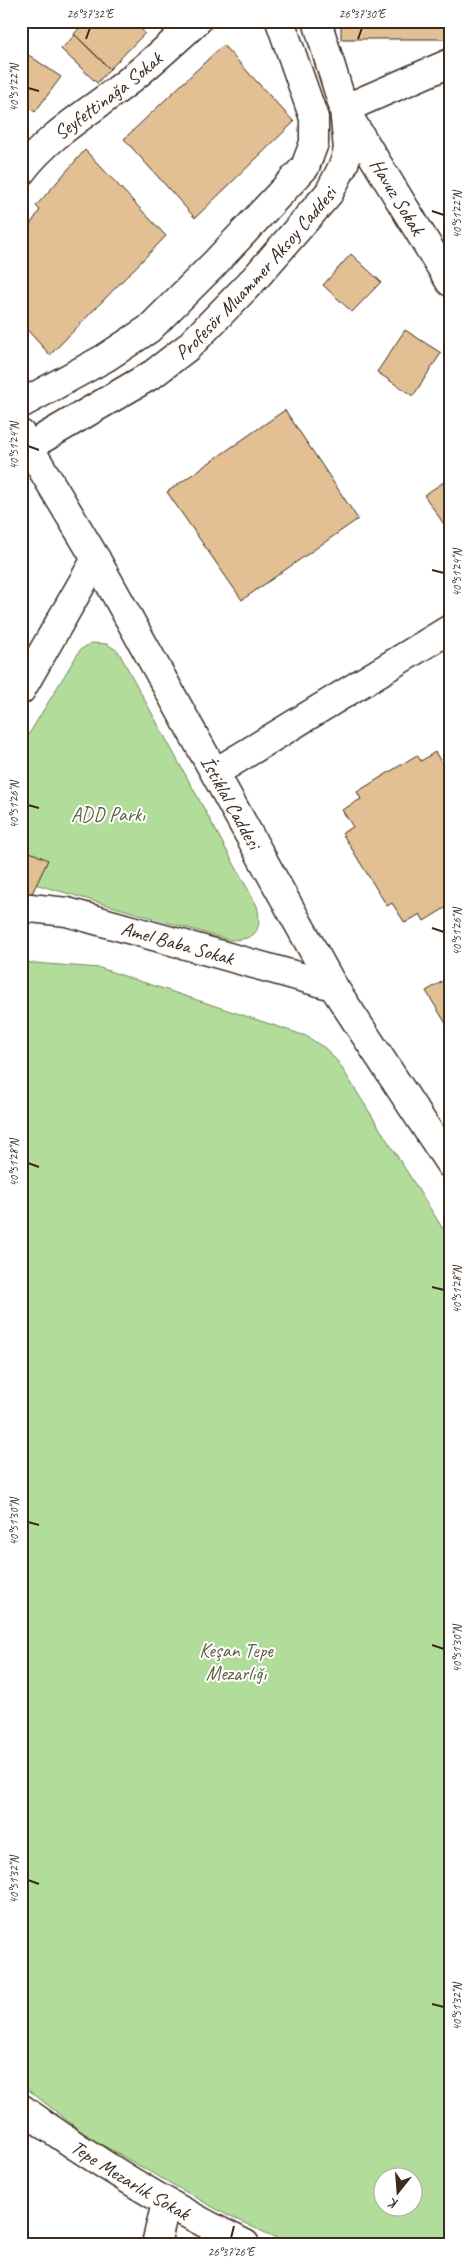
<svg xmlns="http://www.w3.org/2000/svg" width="471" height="2265" font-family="Caveat,sans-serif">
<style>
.green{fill:#b2dc9a;stroke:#76835c;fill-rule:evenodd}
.building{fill:#e2c094;stroke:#3b2a1e}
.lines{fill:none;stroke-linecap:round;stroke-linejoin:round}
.minor-casing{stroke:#3b2a1e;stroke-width:31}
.major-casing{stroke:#3b2a1e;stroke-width:31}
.minor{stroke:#fff;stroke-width:28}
.major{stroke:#fff;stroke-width:28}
.ticks{fill:none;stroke:#3b2a1e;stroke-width:2}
.labels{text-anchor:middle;stroke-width:4;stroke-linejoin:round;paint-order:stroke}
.street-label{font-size:20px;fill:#3b2a1e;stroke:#fff}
.park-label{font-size:20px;fill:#5f5f43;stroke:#fff}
.neatline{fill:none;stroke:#3b2a1e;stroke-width:2}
.ticks-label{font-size:12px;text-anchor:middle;fill:#3b2a1e}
</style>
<rect width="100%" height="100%" fill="#fff"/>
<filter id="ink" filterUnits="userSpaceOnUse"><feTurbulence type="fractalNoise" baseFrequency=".02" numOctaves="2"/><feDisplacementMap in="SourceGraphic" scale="10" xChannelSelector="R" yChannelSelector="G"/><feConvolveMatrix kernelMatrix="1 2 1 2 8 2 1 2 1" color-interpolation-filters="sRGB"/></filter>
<g filter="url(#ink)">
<path class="green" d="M 91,643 L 107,644 L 118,651 L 257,906 C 263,932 255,940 229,940 L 21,880 L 21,747 L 80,650 Z
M 21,962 L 100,968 L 306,1036 L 325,1048 L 338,1062 L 450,1240 L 450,2244 L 289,2244 L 227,2215 L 88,2137 L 21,2084 ZM 384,2178 L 414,2178 L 414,2208 L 384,2208 Z"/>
<path class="building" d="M 86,21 L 133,21 L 145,33 L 110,69 L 74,34 Z
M 341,21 L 450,21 L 450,39 L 341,39 Z
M 75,35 L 110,69 L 97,83 L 61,49 Z
M 223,45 L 294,122 L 195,218 L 124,139 Z
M 21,50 L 61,77 L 35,112 L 21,102 Z
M 85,150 L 166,236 L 50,355 L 21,323 L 21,238 L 40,210 L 36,206 Z
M 351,254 L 381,282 L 352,312 L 323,285 Z
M 405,330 L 441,353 L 413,396 L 377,372 Z
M 285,410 L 358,519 L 242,600 L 167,492 Z
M 450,478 L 450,533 L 424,495 Z
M 435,752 L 446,770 L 450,768 L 450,905 L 424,921 L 420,914 L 405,923 L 392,903 L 387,906 L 342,833 L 353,827 L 342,810 L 361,799 L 357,792 L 417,755 L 421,761 Z
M 21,848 L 48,860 L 28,902 L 21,899 Z
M 450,977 L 450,1030 L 426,991 Z"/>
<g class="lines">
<g class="minor-casing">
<g id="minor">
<path id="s1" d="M 450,63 L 344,109 L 450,282"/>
<path id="s2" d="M 21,172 C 48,136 86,114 121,87 C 147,67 172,44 197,21"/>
<path d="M 21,404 L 105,358 L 149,329 L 214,264 L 305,167 L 314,143 L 314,118 L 280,21"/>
<path id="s3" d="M 28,447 L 153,374 L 188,347 L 256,277 L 329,193 L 344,164 L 348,149 L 344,109 L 317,21"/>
<path d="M 21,690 L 96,559"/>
<path d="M 216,772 L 450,629"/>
<path id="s4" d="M 21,907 L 67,912 L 333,986"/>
<path id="s5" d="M 21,2108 C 93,2160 166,2205 245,2244"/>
<path d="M 156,2244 L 166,2203"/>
</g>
</g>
<g class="major-casing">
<g id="major">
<path id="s6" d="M 21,434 L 96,559 L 333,986 L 450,1164"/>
</g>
</g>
<use href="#minor" class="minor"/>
<use href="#major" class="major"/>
</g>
</g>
<path class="ticks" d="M 86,39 L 90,28M 358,39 L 362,28M 28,88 L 39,91M 432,211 L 444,215M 28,446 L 39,450M 432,570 L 444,573M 28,805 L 39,808M 432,928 L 444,932M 28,1163 L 39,1167M 432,1287 L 444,1290M 28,1522 L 39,1525M 432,1645 L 444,1649M 28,1880 L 39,1884M 432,2004 L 444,2007M 231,2238 L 234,2226"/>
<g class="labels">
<g class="street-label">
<text dy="7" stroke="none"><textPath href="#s2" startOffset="116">Seyfettinağa Sokak</textPath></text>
<text dy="7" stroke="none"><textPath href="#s1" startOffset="218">Havuz Sokak</textPath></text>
<text dy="7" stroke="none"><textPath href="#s3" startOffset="289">Profesör Muammer Aksoy Caddesi</textPath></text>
<text dy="7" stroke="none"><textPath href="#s6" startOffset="424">İstiklal Caddesi</textPath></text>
<text dy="7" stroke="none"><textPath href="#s4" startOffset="161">Amel Baba Sokak</textPath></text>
<text dy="7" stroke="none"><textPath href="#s5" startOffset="131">Tepe Mezarlık Sokak</textPath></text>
</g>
<g class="park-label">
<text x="108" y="821">ADD Parkı</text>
<text x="236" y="1657">Keşan Tepe<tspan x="236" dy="23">Mezarlığı</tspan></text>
</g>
</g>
<rect width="471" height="2265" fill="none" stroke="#fff" stroke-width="55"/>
<g transform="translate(398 2192) rotate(197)"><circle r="24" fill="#ffffff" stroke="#b1aaa5"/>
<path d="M0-4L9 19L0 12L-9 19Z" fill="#3b2a1e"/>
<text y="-8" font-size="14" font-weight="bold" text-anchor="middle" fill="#3b2a1e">K</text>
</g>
<rect x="28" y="28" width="416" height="2210" class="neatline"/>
<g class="ticks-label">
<text x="90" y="18">26°37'32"E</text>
<text x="362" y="18">26°37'30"E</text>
<text transform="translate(14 88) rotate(-90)" y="4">40°51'22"N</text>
<text transform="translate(457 215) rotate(-90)" y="4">40°51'22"N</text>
<text transform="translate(14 446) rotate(-90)" y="4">40°51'24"N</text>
<text transform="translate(457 573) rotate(-90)" y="4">40°51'24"N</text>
<text transform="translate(14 805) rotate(-90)" y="4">40°51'26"N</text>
<text transform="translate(457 932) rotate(-90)" y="4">40°51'26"N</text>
<text transform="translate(14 1163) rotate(-90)" y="4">40°51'28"N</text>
<text transform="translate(457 1290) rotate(-90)" y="4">40°51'28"N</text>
<text transform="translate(14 1522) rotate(-90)" y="4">40°51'30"N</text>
<text transform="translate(457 1649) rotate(-90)" y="4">40°51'30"N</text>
<text transform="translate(14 1880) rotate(-90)" y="4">40°51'32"N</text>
<text transform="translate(457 2007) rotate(-90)" y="4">40°51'32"N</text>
<text x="231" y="2256">26°37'26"E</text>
</g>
</svg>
